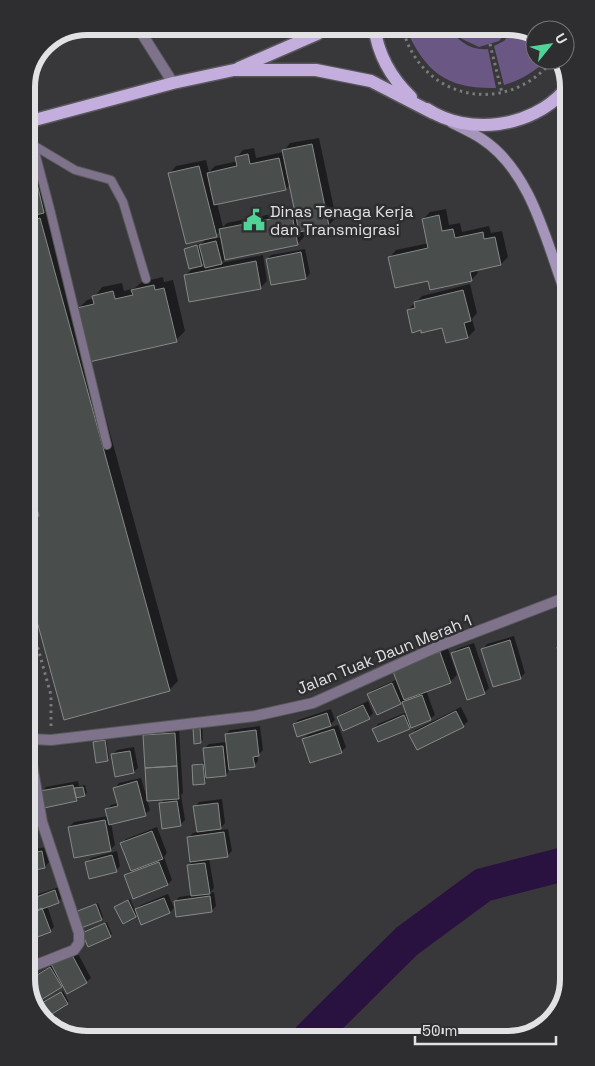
<svg xmlns="http://www.w3.org/2000/svg" width="595" height="1066" font-family="'Space Grotesk',sans-serif">
<style>
.green{fill:#6b5783}
.shadow{fill:#0007;fill-rule:evenodd}
.lines{fill:none;stroke-linecap:round;stroke-linejoin:round}
.river{stroke:#29123f;stroke-width:34}
.building{fill:#494d4b;stroke:#868a87}
.service-casing{stroke:#575658;stroke-width:10}
.minor-casing{stroke:#575658;stroke-width:12}
.secondary-casing{stroke:#575658;stroke-width:12}
.primary-casing{stroke:#575658;stroke-width:15}
.path{stroke:#7a797b;stroke-width:3;stroke-dasharray:2.5 4;stroke-linecap:butt}
.service{stroke:#7e738b;stroke-width:8}
.minor{stroke:#7e738b;stroke-width:10}
.secondary{stroke:#a595ba;stroke-width:10}
.primary{stroke:#c3aede;stroke-width:12}
.labels{text-anchor:middle;stroke-width:5;stroke-linejoin:round;paint-order:stroke}
.poi-label{font-size:16px;fill:#e2e1e3;stroke:#2e2d30;text-anchor:start}
.street-label{font-size:16px;fill:#e2e1e3;stroke:#2e2d30}
.rim{fill:none;stroke:#e2e1e3;stroke-width:6}
</style>
<rect width="100%" height="100%" fill="#38373a"/>
<path class="green" d="M 428,26 L 449,26 C 457,41 471,51 488,49 L 496,88 C 447,89 426,73 406,29 Z
M 451,26 L 511,26 L 499,41 L 479,47 L 462,39 Z
M 515,27 L 535,34 L 535,60 L 547,60 C 534,72 521,80 504,85 L 494,46 L 504,41 Z"/>
<path class="shadow" d="M 319,138 L 336,218 L 329,225 L 303,230 L 304,237 L 297,244 L 226,258 L 221,263 L 263,255 L 267,281 L 260,288 L 186,275 L 194,267 L 185,249 L 199,244 L 199,246 L 208,237 L 170,173 L 176,166 L 206,160 L 209,172 L 215,166 L 238,161 L 237,157 L 243,150 L 254,148 L 256,158 L 283,152 L 290,143 ZM 290,184 L 295,209 L 227,223 L 223,227 L 217,203 L 286,189 ZM 220,231 L 222,237 L 213,239 ZM 205,262 L 206,266 L 199,267 Z
M 41,165 L 51,205 L 43,212 L 49,210 L 77,310 L 87,300 L 94,298 L 102,287 L 122,283 L 124,291 L 135,288 L 142,282 L 163,277 L 164,282 L 173,280 L 185,331 L 176,340 L 90,360 L 178,681 L 169,690 L 65,719 L 29,588 L 29,513 L 39,511 L 28,472 L 27,169 Z
M 446,209 L 449,225 L 460,223 L 462,232 L 489,226 L 491,233 L 502,231 L 508,257 L 501,264 L 477,269 L 478,273 L 471,280 L 429,279 L 390,257 L 396,250 L 429,243 L 423,219 L 430,212 Z
M 305,249 L 310,273 L 306,278 L 267,259 L 271,255 Z
M 470,284 L 477,313 L 472,319 L 475,330 L 468,337 L 447,342 L 443,327 L 408,310 L 422,296 Z
M 514,636 L 525,673 L 521,677 L 494,686 L 483,649 L 487,644 Z
M 567,642 L 567,676 L 564,676 L 558,648 Z
M 474,643 L 489,688 L 484,693 L 452,653 L 457,649 Z
M 447,646 L 457,675 L 450,682 L 426,690 L 435,715 L 430,719 L 409,728 L 374,729 L 378,724 L 407,712 L 403,701 L 401,703 L 369,694 L 373,690 L 398,679 L 394,669 Z
M 29,689 L 36,714 L 30,719 Z
M 368,701 L 373,713 L 369,718 L 338,717 L 343,713 Z
M 461,707 L 468,721 L 463,726 L 418,748 L 411,735 L 415,730 Z
M 331,709 L 335,720 L 330,725 L 294,724 L 298,720 Z
M 338,725 L 346,747 L 341,752 L 303,740 L 307,735 Z
M 202,726 L 203,740 L 201,742 L 194,729 Z
M 260,726 L 263,750 L 258,755 L 258,761 L 254,766 L 230,769 L 226,775 L 206,776 L 205,783 L 193,765 L 206,762 L 205,748 L 209,744 L 227,742 L 226,734 L 230,730 Z
M 179,729 L 183,793 L 181,795 L 185,820 L 180,825 L 160,804 L 165,799 L 147,800 L 150,810 L 145,814 L 111,823 L 115,845 L 110,850 L 69,827 L 74,822 L 108,816 L 106,810 L 111,805 L 119,803 L 115,788 L 119,783 L 141,778 L 147,799 L 144,736 L 149,731 Z
M 106,739 L 109,758 L 107,760 L 94,743 Z
M 134,747 L 138,768 L 133,772 L 112,755 L 117,750 Z
M 78,781 L 79,786 L 85,785 L 87,793 L 76,800 L 42,792 L 46,787 Z
M 30,788 L 35,837 L 30,842 Z
M 222,799 L 225,823 L 219,830 L 228,829 L 232,851 L 227,856 L 209,858 L 214,888 L 209,893 L 214,892 L 216,906 L 211,911 L 175,902 L 179,897 L 192,895 L 188,866 L 192,862 L 188,838 L 193,833 L 198,832 L 195,807 L 199,802 Z
M 157,827 L 167,853 L 164,857 L 172,880 L 168,884 L 125,875 L 132,870 L 122,843 L 126,839 Z
M 47,847 L 49,862 L 45,867 L 30,869 L 30,850 Z
M 117,851 L 120,866 L 116,871 L 87,863 L 91,858 Z
M 59,887 L 63,897 L 58,901 L 47,905 L 54,927 L 50,931 L 31,938 L 37,952 L 31,957 L 30,897 Z
M 168,894 L 174,908 L 170,912 L 138,914 L 135,916 L 118,905 L 130,899 L 135,910 L 141,905 Z
M 98,903 L 103,917 L 102,919 L 76,913 Z
M 107,922 L 112,934 L 89,945 L 86,932 Z
M 76,950 L 91,978 L 86,982 L 63,984 L 37,1001 L 42,1015 L 31,1002 L 31,978 Z
M 63,991 L 69,1002 L 67,1003 L 44,1003 Z
M 55,1015 L 60,1026 L 56,1030 L 45,1019 Z"/>
<g class="lines">
<path class="river" d="M 310,1037 L 407,941 L 483,885 L 568,863"/>
</g>
<path class="building" d="M 312,144 L 329,226 L 299,232 L 282,150 Z
M 248,154 L 250,164 L 279,158 L 286,190 L 214,205 L 207,173 L 237,166 L 235,157 Z
M 199,166 L 217,237 L 186,244 L 168,173 Z
M 34,171 L 44,213 L 27,217 L 27,173 Z
M 292,215 L 298,245 L 225,260 L 219,229 Z
M 439,215 L 442,231 L 453,229 L 455,238 L 483,232 L 484,239 L 495,237 L 501,265 L 470,272 L 472,281 L 430,290 L 428,281 L 395,288 L 388,257 L 428,248 L 422,219 Z
M 40,218 L 170,691 L 64,720 L 29,592 L 29,519 L 39,516 L 28,477 L 27,222 Z
M 216,241 L 222,264 L 205,268 L 199,245 Z
M 197,245 L 202,266 L 189,269 L 184,249 Z
M 301,252 L 306,279 L 271,285 L 266,259 Z
M 256,261 L 261,289 L 189,302 L 184,275 Z
M 154,285 L 155,290 L 164,288 L 177,342 L 89,362 L 77,308 L 94,304 L 92,296 L 113,291 L 115,299 L 133,295 L 131,290 Z
M 463,290 L 471,321 L 464,323 L 468,338 L 446,343 L 442,328 L 421,333 L 421,330 L 412,333 L 407,310 L 415,308 L 414,302 Z
M 510,640 L 521,679 L 493,687 L 481,649 Z
M 567,645 L 567,677 L 564,678 L 557,647 Z
M 469,647 L 485,694 L 467,700 L 451,653 Z
M 440,652 L 451,683 L 404,700 L 392,669 Z
M 392,683 L 401,704 L 377,715 L 367,694 Z
M 422,695 L 431,720 L 411,728 L 402,702 Z
M 363,705 L 370,719 L 343,731 L 337,717 Z
M 456,711 L 464,727 L 417,750 L 409,735 Z
M 327,713 L 331,726 L 297,737 L 293,724 Z
M 404,715 L 410,729 L 378,742 L 372,729 Z
M 200,727 L 201,743 L 194,744 L 193,728 Z
M 334,729 L 342,753 L 310,763 L 302,739 Z
M 256,730 L 259,756 L 253,757 L 255,767 L 229,770 L 225,734 Z
M 175,733 L 177,766 L 145,768 L 143,735 Z
M 105,740 L 108,761 L 96,763 L 93,742 Z
M 223,746 L 226,776 L 206,778 L 203,748 Z
M 130,751 L 134,773 L 115,777 L 111,754 Z
M 203,764 L 205,784 L 193,785 L 192,765 Z
M 177,766 L 179,799 L 147,801 L 145,768 Z
M 137,781 L 146,816 L 109,825 L 105,809 L 118,806 L 113,788 Z
M 73,785 L 77,801 L 44,808 L 40,791 Z
M 83,787 L 85,796 L 76,798 L 74,788 Z
M 177,801 L 181,826 L 162,829 L 159,803 Z
M 218,803 L 221,829 L 197,832 L 193,806 Z
M 105,820 L 111,851 L 74,858 L 68,827 Z
M 152,831 L 163,859 L 131,871 L 120,843 Z
M 224,832 L 228,857 L 190,862 L 187,837 Z
M 42,851 L 45,868 L 30,871 L 30,853 Z
M 112,855 L 117,872 L 89,879 L 85,862 Z
M 159,862 L 168,885 L 133,899 L 124,875 Z
M 205,863 L 210,894 L 191,896 L 187,865 Z
M 55,890 L 59,903 L 31,913 L 31,899 Z
M 210,896 L 212,912 L 176,917 L 174,901 Z
M 164,898 L 170,913 L 141,925 L 135,909 Z
M 128,900 L 136,917 L 123,924 L 114,907 Z
M 96,904 L 102,920 L 81,928 L 75,912 Z
M 42,908 L 51,932 L 32,939 L 31,913 Z
M 105,923 L 111,937 L 88,947 L 82,933 Z
M 71,953 L 87,983 L 67,994 L 51,964 Z
M 50,967 L 62,987 L 36,1003 L 31,995 L 31,979 Z
M 61,992 L 68,1004 L 47,1017 L 40,1004 Z"/>
<g class="lines">
<g class="service-casing">
<path id="service" d="M 27,122 L 50,209 L 107,445
M 33,145 L 75,170 L 111,180 L 123,202 L 146,279"/>
</g>
<g class="minor-casing">
<path id="minor" d="M 137,26 L 173,83
M 30,739 L 51,740 L 255,716 L 313,703 L 439,646 L 567,597
M 30,753 L 42,822 L 79,933 L 79,943 L 74,950 L 31,967"/>
</g>
<g class="secondary-casing">
<path id="secondary" d="M 452,123 C 462,128 473,133 482,139 C 531,171 546,241 565,292"/>
</g>
<g class="primary-casing">
<path id="primary" d="M 374,26 C 378,55 390,77 411,97
M 239,68 L 317,34 L 327,26
M 427,109 C 468,136 531,128 564,91
M 27,122 L 173,83 L 234,70 L 316,70 L 371,81 L 433,113"/>
</g>
<path class="path" d="M 402,26 C 419,100 506,118 553,60
M 402,28 L 409,26
M 490,44 L 502,93
M 29,616 L 51,695 L 51,727"/>
<use href="#service" class="service"/>
<use href="#minor" class="minor"/>
<use href="#secondary" class="secondary"/>
<use href="#primary" class="primary"/>
</g>
<defs>
<g id="civic-bare" transform="scale(1.725)"><path d="M-.6-6.5H3V-4.5H.6V-3L4-1V1h2V6H-6V1h2V-1L-.6-3ZM-1.2 2.5V6h2.4V2.5Z" fill="#51d398" stroke="#2e2d30" stroke-width="2.5" paint-order="stroke"/></g>
</defs>
<g fill-rule="evenodd">
<use href="#civic-bare" x="254" y="220"/>
</g>
<g class="labels">
<g class="poi-label">
<text x="270" y="217">Dinas Tenaga Kerja<tspan x="270" dy="18">dan Transmigrasi</tspan></text>
</g>
<g class="street-label">
<text transform="translate(384 654) rotate(-22)" y="6">Jalan Tuak Daun Merah 1</text>
</g>
</g>
<path d="M0 0H595V1066H0ZM87 35H508A52 52 0 0 1 560 87V979A52 52 0 0 1 508 1031H87A52 52 0 0 1 35 979V87A52 52 0 0 1 87 35Z" fill="#2e2d30" fill-rule="evenodd"/>
<path class="rim" d="M87 35H508A52 52 0 0 1 560 87V979A52 52 0 0 1 508 1031H87A52 52 0 0 1 35 979V87A52 52 0 0 1 87 35Z"/>
<g transform="translate(550 45) rotate(60)"><circle r="24" fill="#2e2d30" stroke="#767578"/>
<path d="M0-4L9 19L0 12L-9 19Z" fill="#51d398"/>
<text y="-8" font-size="14" font-weight="bold" text-anchor="middle" fill="#e2e1e3">U</text>
</g>
<path d="M415 1036v8h141v-8" fill="none" stroke="#e2e1e3" stroke-width="2.5"/>
<text x="422" y="1036" font-size="15" fill="#e2e1e3" stroke="#2e2d30" stroke-width="4" paint-order="stroke">50 m</text>
</svg>
